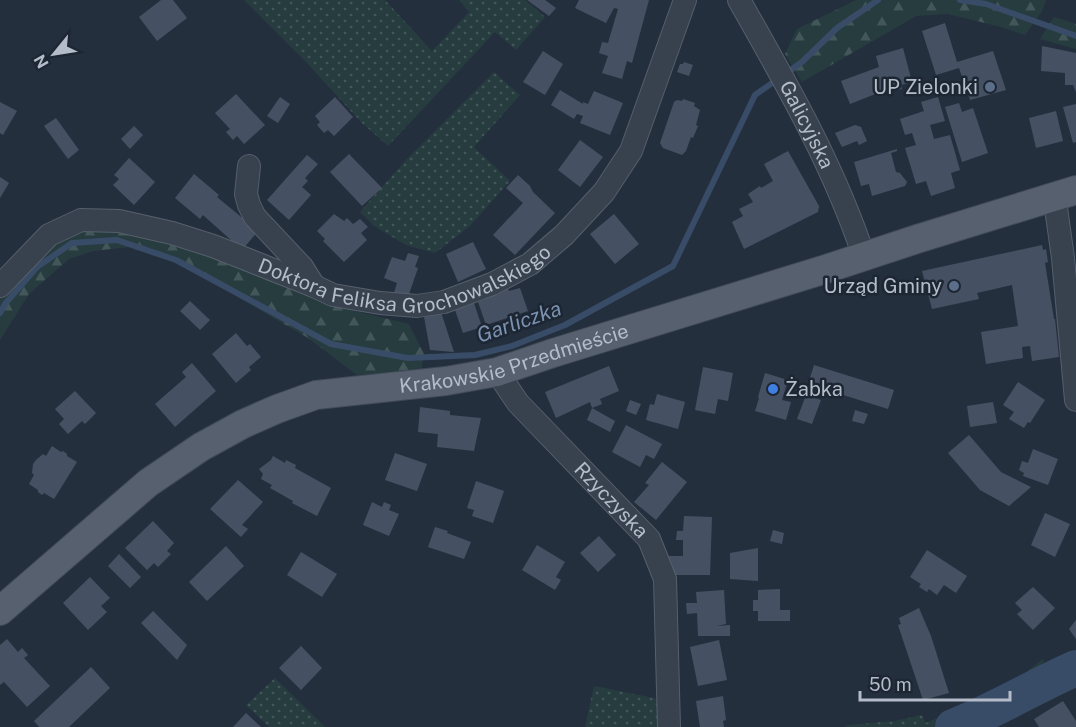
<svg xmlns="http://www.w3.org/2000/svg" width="1076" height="727" font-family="'Public Sans',sans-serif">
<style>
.grass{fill:url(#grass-dots)}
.forest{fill:url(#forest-firs)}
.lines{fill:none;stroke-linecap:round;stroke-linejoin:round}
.stream{stroke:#394c67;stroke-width:6}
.river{stroke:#394c67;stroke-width:36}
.building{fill:#455162}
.minor-casing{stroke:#565f6c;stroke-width:24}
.major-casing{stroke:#414a57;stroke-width:30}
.minor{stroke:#38414e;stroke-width:22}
.major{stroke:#56606e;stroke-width:28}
.service-dot{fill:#5c6f8a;stroke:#1d2633;stroke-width:2}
.shop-dot{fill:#3f7fe0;stroke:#1d2633;stroke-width:2}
.labels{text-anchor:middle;stroke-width:5;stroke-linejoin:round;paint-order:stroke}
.poi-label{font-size:20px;fill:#b4bcc9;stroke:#1d2633;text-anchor:end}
.street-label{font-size:20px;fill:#b4bcc9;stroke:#1d2633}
.water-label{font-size:21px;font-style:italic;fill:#7c92b1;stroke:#1d2633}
</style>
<defs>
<pattern id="grass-dots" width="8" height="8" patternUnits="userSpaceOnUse" patternTransform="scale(1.5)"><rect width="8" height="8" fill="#263c3f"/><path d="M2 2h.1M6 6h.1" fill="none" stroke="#435659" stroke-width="1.8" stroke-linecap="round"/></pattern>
<pattern id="forest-firs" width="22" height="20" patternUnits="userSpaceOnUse" patternTransform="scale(1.5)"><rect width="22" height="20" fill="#263c3f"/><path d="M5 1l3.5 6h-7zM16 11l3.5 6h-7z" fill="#435659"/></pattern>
</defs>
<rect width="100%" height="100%" fill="#242f3e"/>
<path class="grass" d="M 244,0 L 385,0 L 432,51 L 469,12 L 459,0 L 525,0 L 545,17 L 516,50 L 495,32 L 388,146 L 362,123 L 305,61 Z
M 494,72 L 520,95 L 474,147 L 510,181 L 470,226 L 435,253 L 406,245 L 374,226 L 360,212 L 405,161 Z
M 1043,659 L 1045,672 L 1045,693 L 976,727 L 844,727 L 848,725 L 894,721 L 922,715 L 926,723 L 1008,687 Z
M 1076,660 L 1076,679 L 1055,689 L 1056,668 Z
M 275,678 L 325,727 L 269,727 L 246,705 Z
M 594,686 L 659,699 L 660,727 L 585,727 Z"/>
<path class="forest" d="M 856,0 L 1046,0 L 1042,11 L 1025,35 L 1001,27 L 948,14 L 916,16 L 802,82 L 785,54 L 797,29 Z
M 1054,17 L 1076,24 L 1076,49 L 1040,39 Z
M 83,226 L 171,241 L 330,305 L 409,324 L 424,354 L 421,371 L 357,375 L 308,338 L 185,266 L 129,247 L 93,251 L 69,259 L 29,294 L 0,340 L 0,296 L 60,238 Z"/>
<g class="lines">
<path class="stream" d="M 960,0 L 986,4 L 1076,36
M 0,313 L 5,304 L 37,267 L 72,243 L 117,240 L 176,260 L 331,344 L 408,358 L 475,355 L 512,346 L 565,325 L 673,266 L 755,95 L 802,62 L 837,28 L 878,0"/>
<path class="river" d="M 953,727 C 994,711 1035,686 1076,668"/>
</g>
<path class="building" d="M 161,0 L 173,0 L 187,18 L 157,41 L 139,17 Z
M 527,0 L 545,0 L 556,8 L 549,16 Z
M 579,0 L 649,0 L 632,63 L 627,61 L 622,79 L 602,73 L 608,56 L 599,53 L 602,42 L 608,43 L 618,9 L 614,8 L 606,23 L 575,8 Z
M 945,23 L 957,62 L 993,51 L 1006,90 L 970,100 L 959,68 L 936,75 L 922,31 Z
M 1042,46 L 1076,53 L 1076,92 L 1073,85 L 1065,85 L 1065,73 L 1041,71 Z
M 903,48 L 912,82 L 901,85 L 902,89 L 889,92 L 888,89 L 850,104 L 841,81 L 879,67 L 876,56 Z
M 543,51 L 563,64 L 545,95 L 523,82 Z
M 684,62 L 693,65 L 689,76 L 677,72 L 680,64 L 683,64 Z
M 560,90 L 583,104 L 583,102 L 588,104 L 594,91 L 623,103 L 610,135 L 580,123 L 583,116 L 577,114 L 574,119 L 551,105 Z
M 236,94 L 265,125 L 244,144 L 237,136 L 233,140 L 226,132 L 230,129 L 215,113 Z
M 280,97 L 290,104 L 278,123 L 267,116 Z
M 335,97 L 353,117 L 334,136 L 328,130 L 324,133 L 317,125 L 320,122 L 315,116 Z
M 938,97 L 945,121 L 930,125 L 934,139 L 950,135 L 960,170 L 951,173 L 955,188 L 931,196 L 926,181 L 916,184 L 905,148 L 916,145 L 912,133 L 905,135 L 900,119 L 924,111 L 921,102 Z
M 683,99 L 695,103 L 694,106 L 700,110 L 696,125 L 698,126 L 693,138 L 691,137 L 686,151 L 682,155 L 663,148 L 660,143 L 674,102 L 677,100 L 682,101 Z
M 0,102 L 17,111 L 3,135 L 0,133 Z
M 959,103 L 962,112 L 973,108 L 988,153 L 962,162 L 945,107 Z
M 1076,104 L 1076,142 L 1073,143 L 1063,107 Z
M 1056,111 L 1063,141 L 1036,148 L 1029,118 Z
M 56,118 L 79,150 L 68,159 L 44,126 Z
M 855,125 L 861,127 L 867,141 L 859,145 L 857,141 L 842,147 L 835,133 Z
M 134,126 L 143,135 L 130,149 L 121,139 Z
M 580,140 L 603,157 L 580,187 L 558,170 Z
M 897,149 L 897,151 L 891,153 L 896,172 L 900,173 L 907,182 L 905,186 L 872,196 L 869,184 L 861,186 L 854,162 Z
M 788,151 L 819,206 L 818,212 L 744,249 L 732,222 L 743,216 L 739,209 L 753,202 L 748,194 L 760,186 L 761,188 L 773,181 L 764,164 Z
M 349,154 L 382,188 L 362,206 L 330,172 Z
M 307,155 L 318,164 L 305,178 L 308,181 L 302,187 L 311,195 L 289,220 L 267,200 Z
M 129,158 L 155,182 L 134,205 L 113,185 L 119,179 L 114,175 Z
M 194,174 L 219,195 L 217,197 L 258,231 L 242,250 L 203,215 L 200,219 L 175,198 Z
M 518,175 L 530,186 L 533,192 L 555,213 L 515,255 L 493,235 L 523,203 L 506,188 Z
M 0,177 L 9,183 L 0,198 Z
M 334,214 L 344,221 L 347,218 L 353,224 L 360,219 L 368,227 L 361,233 L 367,240 L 344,262 L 323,241 L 325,239 L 317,231 Z
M 614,214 L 639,244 L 615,264 L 590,234 Z
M 473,242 L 486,269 L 458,282 L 446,254 Z
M 1042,245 L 1043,250 L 1046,249 L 1048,262 L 1045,263 L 1054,319 L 1055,319 L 1059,357 L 1032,361 L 1030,346 L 1022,347 L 1023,358 L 986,364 L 981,332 L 1018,326 L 1012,285 L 977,293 L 979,299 L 932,309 L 922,271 Z
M 408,253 L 419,256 L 415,267 L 418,268 L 408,297 L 394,293 L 397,283 L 384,278 L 392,257 L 405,261 Z
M 507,286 L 509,291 L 520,288 L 528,311 L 486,325 L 478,302 L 486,299 L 485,296 Z
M 190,301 L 210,320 L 200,330 L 180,311 Z
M 474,303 L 482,327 L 463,333 L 455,310 Z
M 441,312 L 454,352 L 430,350 L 424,317 Z
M 236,333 L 247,346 L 250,344 L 261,357 L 249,367 L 251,370 L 236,383 L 212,354 Z
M 192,363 L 216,391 L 175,427 L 155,404 L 186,377 L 182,372 Z
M 814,365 L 894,390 L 888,409 L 808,384 Z
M 609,366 L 619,391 L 600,399 L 602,404 L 592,408 L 590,402 L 556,418 L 545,392 Z
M 703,367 L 733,373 L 728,401 L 718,399 L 715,414 L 695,410 Z
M 765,373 L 788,380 L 782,400 L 791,402 L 786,420 L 755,411 L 759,398 L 758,397 Z
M 1018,382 L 1045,400 L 1030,423 L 1028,422 L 1024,428 L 1009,419 L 1014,412 L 1003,405 Z
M 75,391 L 96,413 L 85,424 L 82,421 L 68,434 L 59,424 L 64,419 L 55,409 Z
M 657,394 L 685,402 L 678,429 L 646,420 L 650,404 L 654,405 Z
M 806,395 L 821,400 L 812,424 L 797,419 Z
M 630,400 L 641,404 L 636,415 L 626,411 Z
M 993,402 L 997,423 L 970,427 L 967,406 Z
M 420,407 L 450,411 L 450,415 L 481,418 L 474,451 L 437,447 L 438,434 L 418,432 Z
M 592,408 L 615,421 L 610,432 L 587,420 Z
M 855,410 L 868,414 L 864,424 L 852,421 Z
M 626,425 L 662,444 L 654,459 L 646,455 L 640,467 L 612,452 Z
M 969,435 L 1001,472 L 1031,487 L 1009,506 L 980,490 L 948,453 Z
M 52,446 L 61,452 L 63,451 L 67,454 L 67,456 L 77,462 L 54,499 L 44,493 L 42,495 L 38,492 L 38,490 L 29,484 L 34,475 L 32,473 L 33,464 L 36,460 L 43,454 L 46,456 Z
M 1033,449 L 1058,459 L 1048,485 L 1023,476 L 1024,473 L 1019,470 L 1022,461 L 1028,463 Z
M 395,453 L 427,464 L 417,491 L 385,480 Z
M 273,456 L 285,463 L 286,460 L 296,465 L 295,468 L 331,488 L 317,516 L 292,503 L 293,501 L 270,488 L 272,485 L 261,479 L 263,474 L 259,469 L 271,460 Z
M 662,462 L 687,482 L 656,520 L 634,502 L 649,485 L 645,483 Z
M 238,480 L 263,502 L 242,525 L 248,529 L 241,537 L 210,509 Z
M 476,481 L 504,491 L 493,523 L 472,516 L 474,510 L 467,508 Z
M 372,502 L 382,507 L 384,502 L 391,505 L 389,510 L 399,514 L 389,536 L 363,525 Z
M 1045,513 L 1070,524 L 1055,557 L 1031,545 Z
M 684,516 L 712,517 L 710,575 L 672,575 L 667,556 L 683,556 L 683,540 L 676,540 L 677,531 L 683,531 Z
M 153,521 L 174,543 L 167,551 L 171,554 L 158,567 L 154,563 L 147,570 L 125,548 Z
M 435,527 L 448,531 L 447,533 L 471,542 L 464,559 L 428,547 Z
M 773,530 L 784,533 L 782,544 L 770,541 Z
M 599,536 L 616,555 L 598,572 L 580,553 Z
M 537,545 L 565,562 L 556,577 L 561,580 L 555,590 L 522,570 Z
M 226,546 L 244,566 L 207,601 L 189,582 Z
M 758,548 L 758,581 L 730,579 L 730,553 Z
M 927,550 L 967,576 L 956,593 L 944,585 L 937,595 L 929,589 L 927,592 L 919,587 L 921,584 L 910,577 Z
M 301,552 L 337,574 L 322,597 L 287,575 Z
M 119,554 L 141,577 L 130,588 L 108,566 Z
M 90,577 L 110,598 L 101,606 L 107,612 L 88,630 L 63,603 Z
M 1033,587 L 1055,608 L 1033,630 L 1017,614 L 1022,610 L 1015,603 Z
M 780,589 L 780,610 L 790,610 L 790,621 L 758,621 L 758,611 L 753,611 L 753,600 L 758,600 L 758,590 Z
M 724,590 L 726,624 L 716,626 L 730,625 L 730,636 L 698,636 L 697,613 L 687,614 L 686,603 L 697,603 L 696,592 Z
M 919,608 L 931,636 L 949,693 L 923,700 L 898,625 L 901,624 L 899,618 Z
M 153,611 L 187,645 L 177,660 L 141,623 Z
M 1076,620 L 1076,639 L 1069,629 Z
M 7,639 L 18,652 L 22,648 L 28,655 L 24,658 L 50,686 L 27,707 L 4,682 L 0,685 L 0,645 Z
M 719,640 L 727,680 L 698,686 L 690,647 Z
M 301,646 L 322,668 L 301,690 L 279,668 Z
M 91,667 L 110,688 L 69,727 L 39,727 L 34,721 Z
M 723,696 L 726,720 L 723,721 L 724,727 L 700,727 L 696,701 Z
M 1063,701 L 1076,721 L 1076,727 L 1039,727 L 1034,719 Z
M 246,713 L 261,727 L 233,727 Z"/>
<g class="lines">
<g class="minor-casing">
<g id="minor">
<path id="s1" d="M 739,0 C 786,83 834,166 864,257"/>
<path d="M 249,166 L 246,194 L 249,205 L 255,217 L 302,267 L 314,286"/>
<path d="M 1052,198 L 1056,208 L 1063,258 L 1076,400"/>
<path id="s2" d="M 0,286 L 49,235 L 81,220 L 119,221 L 172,233 L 213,246 L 314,286 L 333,295 L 380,303 L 417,306 L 444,302 L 492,284 L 530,264 L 564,235 L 604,192 L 631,151 L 685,0"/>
<path id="s3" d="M 497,372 L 518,403 L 649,539 L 665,579 L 669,727"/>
</g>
</g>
<g class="major-casing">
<g id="major">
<path id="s4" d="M 0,611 L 148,483 L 201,447 L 243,424 L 277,409 L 316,395 L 446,381 L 497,372 L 553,353 L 826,269 L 917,239 L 1076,190"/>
</g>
</g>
<use href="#minor" class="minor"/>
<use href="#major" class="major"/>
</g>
<g class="service-dot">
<circle cx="990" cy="87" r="6"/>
<circle cx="954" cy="286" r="6"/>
</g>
<circle class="shop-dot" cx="773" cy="389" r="6"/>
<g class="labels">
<g class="poi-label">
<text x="978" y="94">UP Zielonki</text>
<text x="942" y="293">Urząd Gminy</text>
<text x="785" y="396" text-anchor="start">Żabka</text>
</g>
<g class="street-label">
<text dy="7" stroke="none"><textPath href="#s1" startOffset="142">Galicyjska</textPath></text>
<text dy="7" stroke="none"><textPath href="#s2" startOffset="446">Doktora Feliksa Grochowalskiego</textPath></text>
<text dy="7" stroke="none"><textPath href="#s4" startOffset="588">Krakowskie Przedmieście</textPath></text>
<text dy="7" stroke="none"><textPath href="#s3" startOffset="172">Rzyczyska</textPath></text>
</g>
<g class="water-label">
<text transform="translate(519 322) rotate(-19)" y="7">Garliczka</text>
</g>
</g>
<g transform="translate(54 54) rotate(240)" stroke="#1d2633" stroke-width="4.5" paint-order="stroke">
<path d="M0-4.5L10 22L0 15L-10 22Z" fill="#b4bcc9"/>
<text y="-9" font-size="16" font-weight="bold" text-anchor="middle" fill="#b4bcc9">N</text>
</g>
<path d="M860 691v9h150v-9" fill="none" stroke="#b4bcc9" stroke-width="3"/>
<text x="869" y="691" font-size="18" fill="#b4bcc9" stroke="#1d2633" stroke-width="4.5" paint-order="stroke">50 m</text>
</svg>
